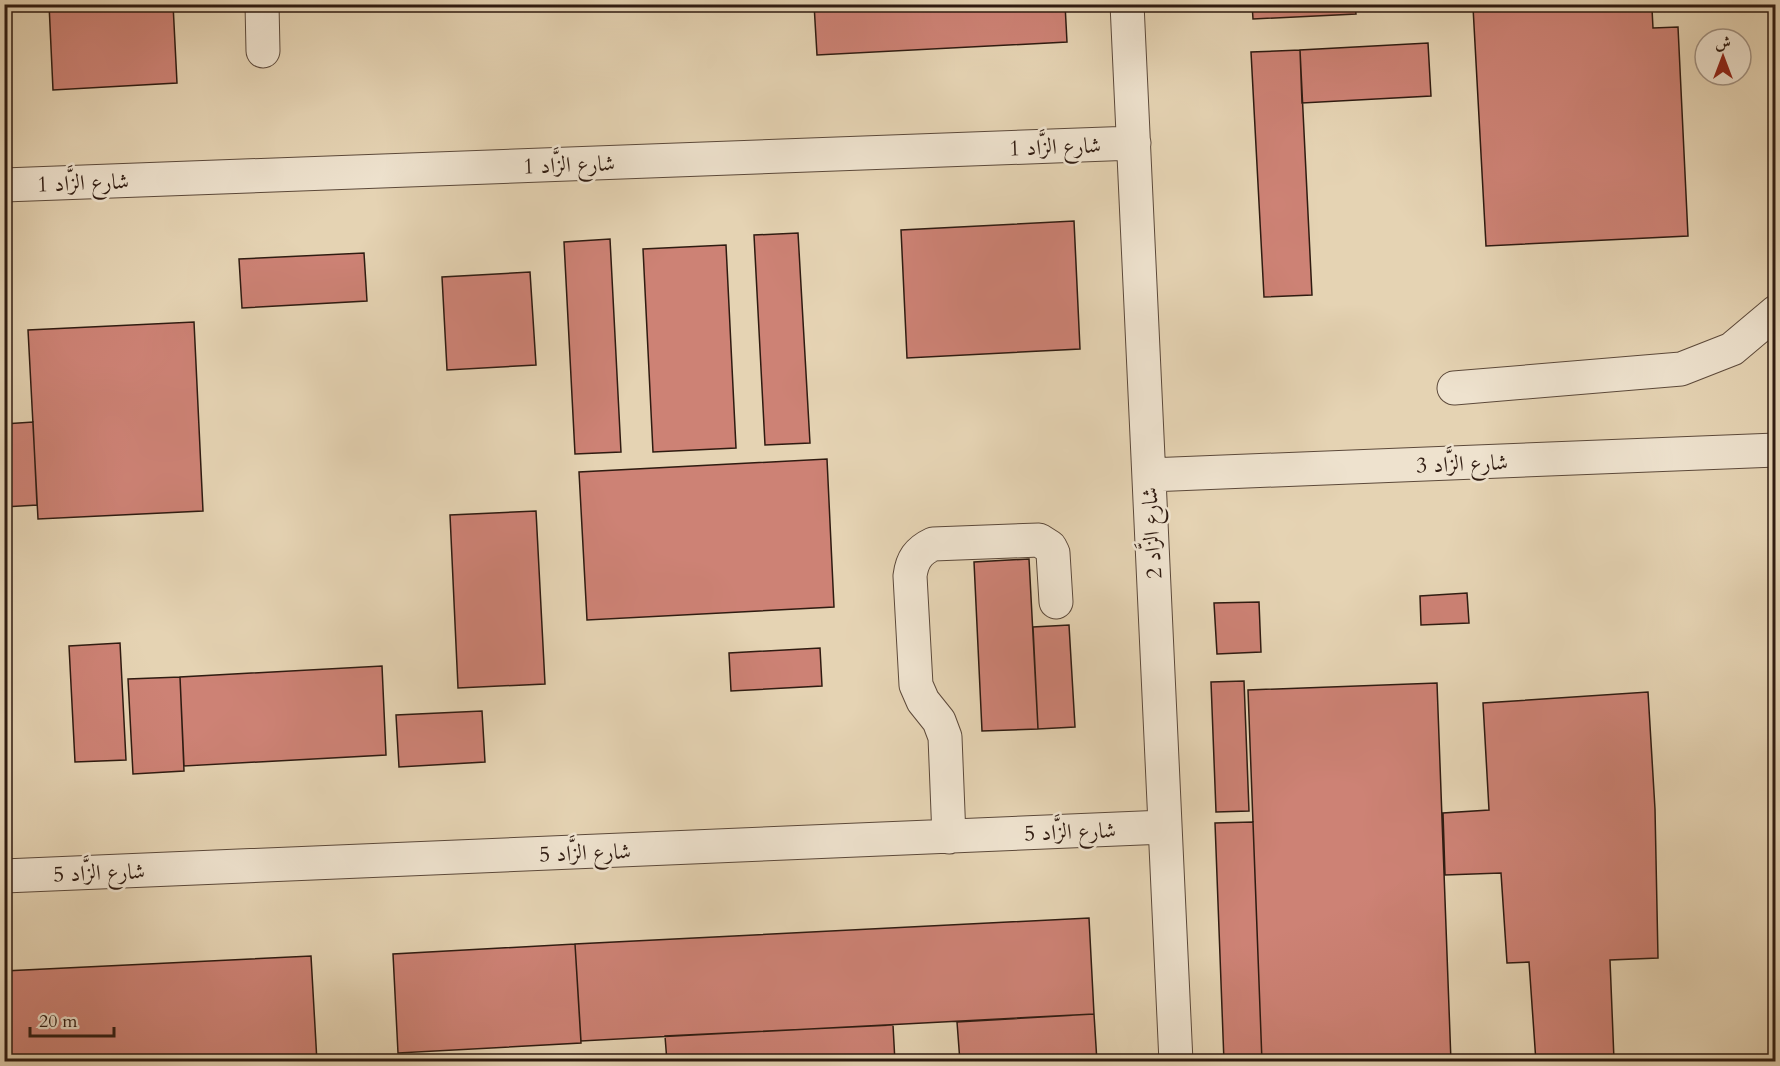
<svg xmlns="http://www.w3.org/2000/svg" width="1780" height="1066" font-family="Cardo,Amiri,serif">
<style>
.building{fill:#cd8275;stroke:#2f1b11;stroke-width:1.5}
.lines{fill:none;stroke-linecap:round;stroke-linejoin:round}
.minor-casing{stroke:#5c493a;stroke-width:35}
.minor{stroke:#eee2ce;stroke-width:33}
.labels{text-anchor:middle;stroke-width:5;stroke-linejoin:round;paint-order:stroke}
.street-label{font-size:22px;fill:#2f1b11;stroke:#eee2ce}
</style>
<rect width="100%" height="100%" fill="#e5d3b3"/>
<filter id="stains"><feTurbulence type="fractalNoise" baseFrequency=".00333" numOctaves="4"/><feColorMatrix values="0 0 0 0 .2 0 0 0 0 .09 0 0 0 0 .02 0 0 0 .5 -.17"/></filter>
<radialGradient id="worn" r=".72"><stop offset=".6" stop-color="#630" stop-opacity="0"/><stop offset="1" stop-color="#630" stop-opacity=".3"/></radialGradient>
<path class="building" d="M 49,4 L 173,4 L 177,83 L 53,90 Z
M 814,4 L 1065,4 L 1067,42 L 817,55 Z
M 1252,4 L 1355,4 L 1356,14 L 1253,19 Z
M 1519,4 L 1637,4 L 1637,10 L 1652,9 L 1653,28 L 1678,27 L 1688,236 L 1486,246 L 1473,7 Z
M 1428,43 L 1431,96 L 1302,103 L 1300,50 Z
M 1300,50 L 1312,295 L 1264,297 L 1251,52 Z
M 1074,221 L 1080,349 L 907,358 L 901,230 Z
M 798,233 L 810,443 L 765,445 L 754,235 Z
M 610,239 L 621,452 L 575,454 L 564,242 Z
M 726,245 L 736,448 L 653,452 L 643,249 Z
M 364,253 L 367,301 L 242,308 L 239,259 Z
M 530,272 L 536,365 L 447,370 L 442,277 Z
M 194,322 L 203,511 L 38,519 L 28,330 Z
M 33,422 L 37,505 L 4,507 L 4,424 Z
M 827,459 L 834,607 L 587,620 L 579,472 Z
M 536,511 L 545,684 L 458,688 L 450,515 Z
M 1029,559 L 1038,729 L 982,731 L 974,562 Z
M 1467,593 L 1469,623 L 1421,625 L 1420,596 Z
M 1259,602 L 1261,652 L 1217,654 L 1214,603 Z
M 1069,625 L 1075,727 L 1038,729 L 1033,627 Z
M 120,643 L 126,760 L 75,762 L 69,646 Z
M 820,648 L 822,686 L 731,691 L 729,653 Z
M 382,666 L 386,755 L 184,766 L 180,677 Z
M 180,677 L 184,771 L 133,774 L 128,679 Z
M 1244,681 L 1249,811 L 1216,812 L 1211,682 Z
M 1437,683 L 1451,1062 L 1262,1062 L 1248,690 Z
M 1648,692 L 1655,809 L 1658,958 L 1610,960 L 1614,1060 L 1536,1062 L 1529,962 L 1507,963 L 1501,873 L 1445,875 L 1443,813 L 1489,810 L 1483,703 Z
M 482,711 L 485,762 L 399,767 L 396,715 Z
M 1253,822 L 1262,1062 L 1224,1062 L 1215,823 Z
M 1089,918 L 1094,1014 L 581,1041 L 575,944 Z
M 575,944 L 581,1043 L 398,1053 L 393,954 Z
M 311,956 L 317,1062 L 4,1062 L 4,971 Z
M 1094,1014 L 1097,1062 L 960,1062 L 957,1022 Z
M 893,1025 L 895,1062 L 667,1062 L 665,1036 Z
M 1685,1057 L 1685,1062 L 1573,1062 L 1614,1060 Z"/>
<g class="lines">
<g class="minor-casing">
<path id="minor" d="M 262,4 L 263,51
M 1127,4 L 1176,1062
M 4,185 L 1134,143
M 1454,388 L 1681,369 L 1732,349 L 1776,312
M 1149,475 L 1776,450
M 949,837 L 945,737 L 939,721 L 923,701 L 916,685 L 910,576 C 912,560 918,551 933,544 L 1039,540 L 1050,547 L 1053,553 L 1056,602
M 4,876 L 1165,827"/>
</g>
<use href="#minor" class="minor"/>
</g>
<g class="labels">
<g class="street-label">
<text transform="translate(1055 146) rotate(-2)" y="8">شارع الزَّاد 1</text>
<text transform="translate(569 164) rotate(-2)" y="8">شارع الزَّاد 1</text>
<text transform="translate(83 182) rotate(-2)" y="8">شارع الزَّاد 1</text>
<text transform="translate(1462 463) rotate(-2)" y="8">شارع الزَّاد 3</text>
<text transform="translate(1151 533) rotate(-93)" y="8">شارع الزَّاد 2</text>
<text transform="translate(1070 831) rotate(-2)" y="8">شارع الزَّاد 5</text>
<text transform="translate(585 852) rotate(-2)" y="8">شارع الزَّاد 5</text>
<text transform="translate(99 872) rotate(-2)" y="8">شارع الزَّاد 5</text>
</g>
</g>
<rect width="1780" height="1066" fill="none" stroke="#e5d3b3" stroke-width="24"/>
<rect x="6" y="6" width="1768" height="1054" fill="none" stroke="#2f1b11" stroke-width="3"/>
<rect x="12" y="12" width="1756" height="1042" fill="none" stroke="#2f1b11" stroke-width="1.5"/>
<g transform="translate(1723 57)"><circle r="28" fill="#eee2ce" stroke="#a29282" stroke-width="1.5"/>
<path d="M0-4.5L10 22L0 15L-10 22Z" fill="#8f2418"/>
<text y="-9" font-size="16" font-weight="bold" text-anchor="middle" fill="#2f1b11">ش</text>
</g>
<path d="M30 1027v9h84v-9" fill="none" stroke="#2f1b11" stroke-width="3"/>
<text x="39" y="1027" font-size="18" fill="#2f1b11" stroke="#eee2ce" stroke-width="4.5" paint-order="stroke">20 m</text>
<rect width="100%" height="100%" filter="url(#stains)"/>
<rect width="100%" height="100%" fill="url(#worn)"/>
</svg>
